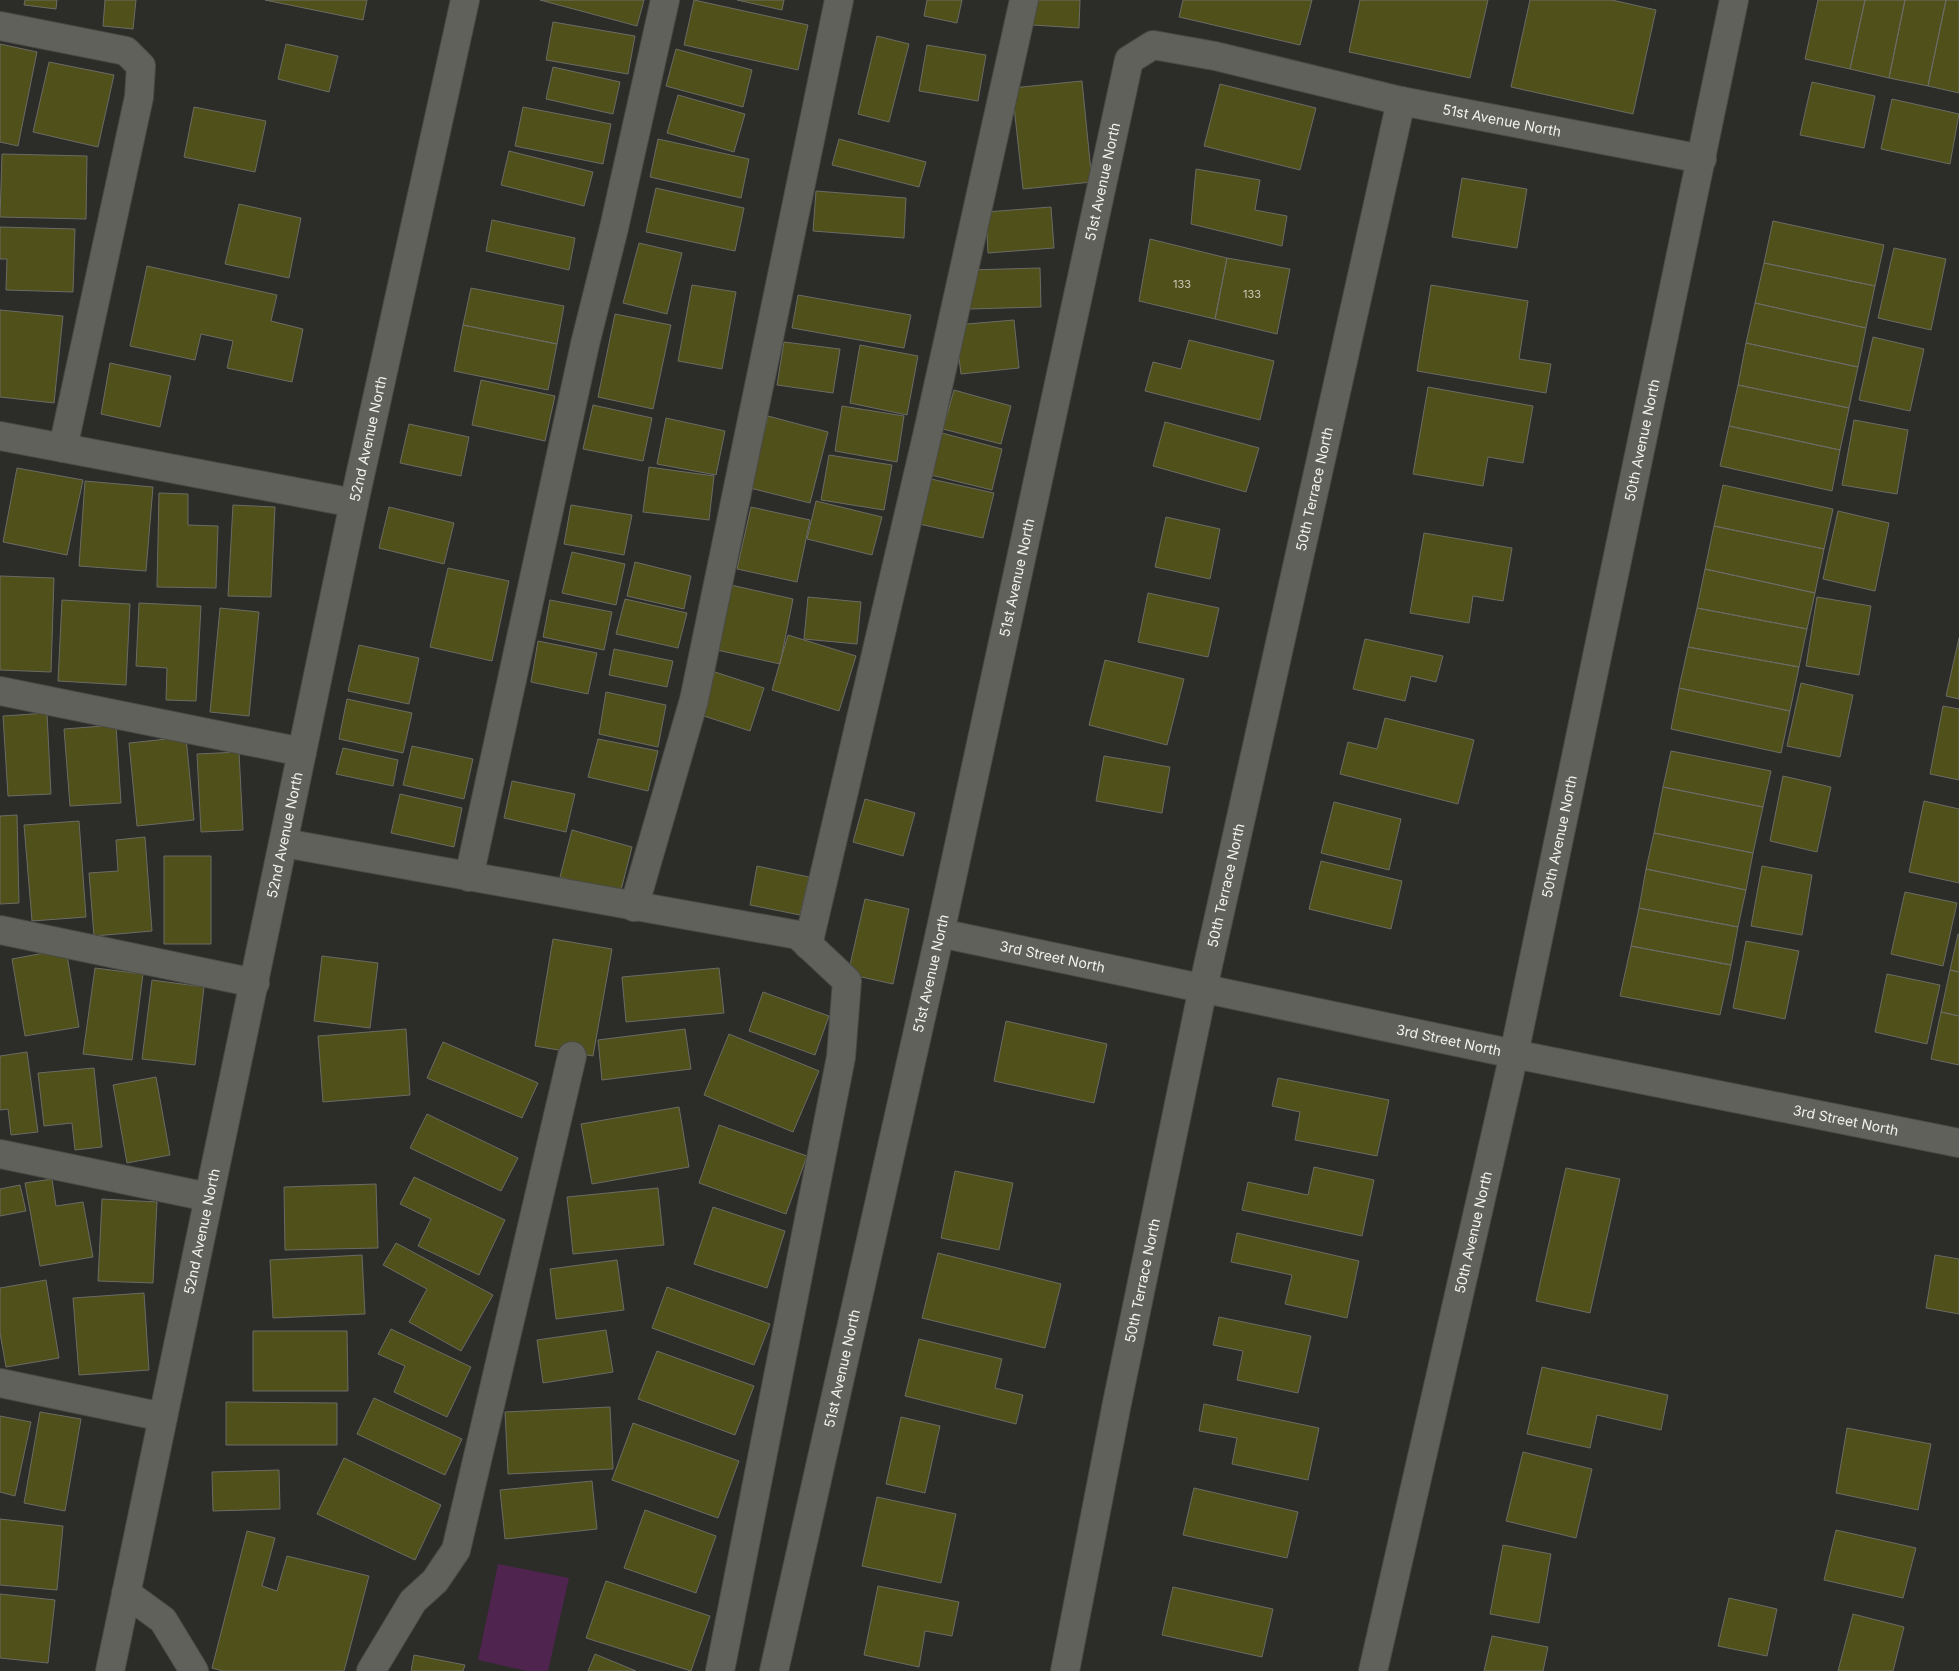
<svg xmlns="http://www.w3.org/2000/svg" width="1959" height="1671" font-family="Inter,sans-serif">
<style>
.green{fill:#4f244e}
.building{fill:#50501a;stroke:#6b6b66}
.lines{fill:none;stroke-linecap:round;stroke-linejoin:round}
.minor-casing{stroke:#4a4a46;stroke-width:30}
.minor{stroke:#61615c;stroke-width:28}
.labels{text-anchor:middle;stroke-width:4.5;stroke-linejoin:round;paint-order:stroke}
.number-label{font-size:11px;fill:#cacaba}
.street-label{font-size:14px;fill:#f2f2ef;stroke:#151513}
</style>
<rect width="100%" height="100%" fill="#2c2d28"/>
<path class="green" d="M 498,1564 L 569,1578 L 548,1671 L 527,1671 L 478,1660 Z"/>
<path class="building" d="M 25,0 L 57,0 L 56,9 L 24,5 Z
M 105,0 L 136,0 L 133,29 L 103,26 Z
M 265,0 L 367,0 L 363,20 Z
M 540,0 L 644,0 L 637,26 Z
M 694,0 L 808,25 L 798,70 L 684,45 Z
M 737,0 L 784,0 L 782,10 Z
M 927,0 L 962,0 L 957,23 L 924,16 Z
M 1034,0 L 1080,0 L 1079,28 L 1033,25 Z
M 1183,0 L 1312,0 L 1300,45 L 1179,17 Z
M 1360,0 L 1488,0 L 1470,78 L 1349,52 Z
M 1530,0 L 1612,0 L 1656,10 L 1633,114 L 1511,87 Z
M 1818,0 L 1865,0 L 1850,69 L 1805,59 Z
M 1865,0 L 1905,0 L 1889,78 L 1850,69 Z
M 1905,0 L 1946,0 L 1928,86 L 1889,78 Z
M 1946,0 L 1959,0 L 1959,93 L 1928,86 Z
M 553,22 L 635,36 L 628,74 L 546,60 Z
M 877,36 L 909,44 L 889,122 L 858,114 Z
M 0,44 L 37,52 L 18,146 L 0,142 Z
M 286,44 L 338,56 L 329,92 L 278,79 Z
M 927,45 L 986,55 L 978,101 L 919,91 Z
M 676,49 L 752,70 L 743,107 L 666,86 Z
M 49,62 L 114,75 L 98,147 L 33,132 Z
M 553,67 L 620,82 L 613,114 L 546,99 Z
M 1082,81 L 1092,182 L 1023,189 L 1012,88 Z
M 1812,82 L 1875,96 L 1864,148 L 1800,135 Z
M 1220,84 L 1316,108 L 1300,170 L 1204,146 Z
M 678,95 L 745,114 L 734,152 L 667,133 Z
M 1892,99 L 1959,114 L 1950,164 L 1881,149 Z
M 194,107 L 266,121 L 255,172 L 184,157 Z
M 523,107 L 611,124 L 603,164 L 515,146 Z
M 658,139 L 749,159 L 741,198 L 650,177 Z
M 839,139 L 926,162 L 919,187 L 832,165 Z
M 509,151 L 593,172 L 584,206 L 501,185 Z
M 2,154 L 87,156 L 86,219 L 0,217 Z
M 1196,169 L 1260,180 L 1255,210 L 1287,216 L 1282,246 L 1191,224 Z
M 1462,178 L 1527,189 L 1517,248 L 1452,237 Z
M 656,188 L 744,208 L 735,251 L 646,232 Z
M 816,191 L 906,198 L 904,238 L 813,231 Z
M 239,204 L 301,218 L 289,278 L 225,264 Z
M 1051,207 L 1054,248 L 988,253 L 986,212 Z
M 492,220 L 575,238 L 569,270 L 486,251 Z
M 1773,221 L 1884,245 L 1875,286 L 1764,263 Z
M 0,227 L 75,229 L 73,292 L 6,290 L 7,259 L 0,259 Z
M 1150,239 L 1227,258 L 1215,319 L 1139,301 Z
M 639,243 L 682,253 L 667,314 L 623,303 Z
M 1894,248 L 1946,259 L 1931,330 L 1878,318 Z
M 1227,258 L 1290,269 L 1277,334 L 1215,319 Z
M 1764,263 L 1875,286 L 1866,328 L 1755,303 Z
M 147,266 L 277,295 L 271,321 L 303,329 L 292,382 L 227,368 L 233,341 L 201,334 L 195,360 L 130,346 Z
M 1040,268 L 1041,307 L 970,309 L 969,270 Z
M 692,285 L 736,292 L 722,369 L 678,361 Z
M 1431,285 L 1528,301 L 1519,359 L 1551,364 L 1546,393 L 1417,371 Z
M 471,288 L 564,306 L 557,344 L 463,325 Z
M 798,295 L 911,315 L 904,348 L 792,328 Z
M 1755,303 L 1866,328 L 1858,367 L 1746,343 Z
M 0,310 L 63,316 L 54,403 L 0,397 Z
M 615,314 L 671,325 L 653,409 L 598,397 Z
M 1014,320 L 1019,368 L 961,374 L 955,325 Z
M 463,325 L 557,344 L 548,390 L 454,371 Z
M 1873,337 L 1924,349 L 1910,411 L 1859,400 Z
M 1189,340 L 1274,361 L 1260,420 L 1145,391 L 1153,362 L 1181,369 Z
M 784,342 L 840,349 L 833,393 L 777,385 Z
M 1746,343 L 1858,367 L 1849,408 L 1738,385 Z
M 860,345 L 918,356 L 907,415 L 850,403 Z
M 110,363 L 171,376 L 160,427 L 101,414 Z
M 481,380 L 555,396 L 545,441 L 472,425 Z
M 1738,385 L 1849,408 L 1840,450 L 1729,426 Z
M 1428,387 L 1533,406 L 1523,463 L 1488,457 L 1483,486 L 1413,474 Z
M 954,390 L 1011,406 L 1001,444 L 943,429 Z
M 593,405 L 652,418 L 643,461 L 583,449 Z
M 842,406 L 904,416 L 897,462 L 835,451 Z
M 768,416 L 828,432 L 810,503 L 750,488 Z
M 666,418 L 725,431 L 716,475 L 657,464 Z
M 1854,420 L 1908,430 L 1897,494 L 1842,485 Z
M 1165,422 L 1259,448 L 1246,492 L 1153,466 Z
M 409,424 L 469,437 L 461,476 L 400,463 Z
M 1729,426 L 1840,450 L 1832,491 L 1720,466 Z
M 942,433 L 1002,449 L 992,490 L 931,475 Z
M 829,455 L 892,465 L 884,510 L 821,500 Z
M 649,467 L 714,476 L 709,520 L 643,512 Z
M 17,468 L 83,480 L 67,555 L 3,542 Z
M 931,479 L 994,493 L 983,538 L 919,524 Z
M 85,481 L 153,487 L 146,571 L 79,566 Z
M 1723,485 L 1833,509 L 1824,549 L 1714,526 Z
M 159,493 L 188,494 L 188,525 L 218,526 L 216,588 L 157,587 Z
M 816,501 L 882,517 L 872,555 L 807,539 Z
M 233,505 L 275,507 L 271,597 L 228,596 Z
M 571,505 L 632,515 L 624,555 L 564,544 Z
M 389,507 L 454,523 L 444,564 L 379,548 Z
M 751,507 L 810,520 L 797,582 L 737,569 Z
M 1838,511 L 1889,523 L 1875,591 L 1823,579 Z
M 1166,517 L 1220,529 L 1210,579 L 1155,567 Z
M 1714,526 L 1824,549 L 1815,593 L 1705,569 Z
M 1424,533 L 1512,548 L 1503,601 L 1473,596 L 1469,623 L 1410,613 Z
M 572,552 L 625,564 L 616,605 L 562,593 Z
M 635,562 L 691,576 L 684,609 L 627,596 Z
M 448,568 L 509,581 L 492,661 L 430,647 Z
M 1705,569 L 1815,593 L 1807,629 L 1697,608 Z
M 0,576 L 54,578 L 51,672 L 0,670 Z
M 731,585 L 793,599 L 780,664 L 717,650 Z
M 1148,593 L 1219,608 L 1208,657 L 1138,642 Z
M 808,597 L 861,602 L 857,644 L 804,639 Z
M 1817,597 L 1871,606 L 1859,675 L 1806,666 Z
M 625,599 L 687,613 L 678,648 L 616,634 Z
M 62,600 L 130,604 L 126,685 L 58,681 Z
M 550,600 L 612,612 L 604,650 L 543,637 Z
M 139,603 L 201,606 L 196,701 L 166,700 L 167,668 L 136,666 Z
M 220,608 L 259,612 L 249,716 L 210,712 Z
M 1697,608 L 1807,629 L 1799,667 L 1688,647 Z
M 788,635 L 856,656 L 839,711 L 772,690 Z
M 1959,638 L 1959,699 L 1946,696 Z
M 1365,639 L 1443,656 L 1436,682 L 1411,676 L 1405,701 L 1353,689 Z
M 538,641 L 597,653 L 588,694 L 531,682 Z
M 359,645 L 419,658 L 409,704 L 348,691 Z
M 1688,647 L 1799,667 L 1790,711 L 1679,688 Z
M 614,649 L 673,661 L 667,687 L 609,675 Z
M 1105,660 L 1184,679 L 1167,745 L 1089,725 Z
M 715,672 L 764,688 L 750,731 L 701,715 Z
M 1801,683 L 1853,695 L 1840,757 L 1787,746 Z
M 1679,688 L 1790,711 L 1781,753 L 1671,729 Z
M 606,692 L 666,705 L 658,747 L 599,734 Z
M 347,699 L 412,713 L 403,753 L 339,739 Z
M 1943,706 L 1959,709 L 1959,780 L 1930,774 Z
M 47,713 L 51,794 L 8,796 L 3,716 Z
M 1385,718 L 1474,740 L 1458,804 L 1340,774 L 1348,742 L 1377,749 Z
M 116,725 L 121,803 L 70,806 L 64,729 Z
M 186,737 L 194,820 L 137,826 L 129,743 Z
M 598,739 L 658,751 L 648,791 L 588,777 Z
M 412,746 L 473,759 L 464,799 L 403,785 Z
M 343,748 L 398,760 L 393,786 L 336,774 Z
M 1671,751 L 1771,771 L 1763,807 L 1663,787 Z
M 239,752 L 243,830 L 201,832 L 197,754 Z
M 1104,756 L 1170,767 L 1162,813 L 1096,801 Z
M 1783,776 L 1831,787 L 1817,852 L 1770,841 Z
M 512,781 L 575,794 L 566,832 L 504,818 Z
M 1663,787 L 1763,807 L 1753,853 L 1654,833 Z
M 400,794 L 462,808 L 454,847 L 391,833 Z
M 865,799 L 915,813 L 903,856 L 853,842 Z
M 1924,801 L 1959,809 L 1959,883 L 1909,872 Z
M 1334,802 L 1401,819 L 1389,870 L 1321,853 Z
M 17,815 L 19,903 L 0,904 L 0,816 Z
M 79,821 L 86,917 L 32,921 L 24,825 Z
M 572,830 L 632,847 L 620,894 L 560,877 Z
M 1654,833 L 1753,853 L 1746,890 L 1646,869 Z
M 145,837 L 152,931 L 94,936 L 89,873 L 118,871 L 116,840 Z
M 164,856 L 211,856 L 211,944 L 164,944 Z
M 1321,861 L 1402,881 L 1391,929 L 1309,909 Z
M 757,866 L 809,877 L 800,915 L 750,905 Z
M 1762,866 L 1812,875 L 1802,935 L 1751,926 Z
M 1646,869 L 1746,890 L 1738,927 L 1639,908 Z
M 1905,892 L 1957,903 L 1943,966 L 1891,954 Z
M 865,899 L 909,909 L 893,984 L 848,974 Z
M 1639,908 L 1738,927 L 1731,965 L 1631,946 Z
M 1958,934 L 1959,934 L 1959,972 L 1950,970 Z
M 553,939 L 612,949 L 593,1056 L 535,1046 Z
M 1746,941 L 1799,951 L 1785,1019 L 1733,1008 Z
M 1631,946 L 1731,965 L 1720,1015 L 1620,996 Z
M 66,949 L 79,1027 L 25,1036 L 12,959 Z
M 322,956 L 378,963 L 370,1028 L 314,1021 Z
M 95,968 L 143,974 L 132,1060 L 83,1054 Z
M 719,968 L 724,1013 L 626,1022 L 622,977 Z
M 1950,970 L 1959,972 L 1959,1016 L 1941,1012 Z
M 1887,974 L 1940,985 L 1927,1044 L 1875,1032 Z
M 152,980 L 204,987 L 195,1065 L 142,1059 Z
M 763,992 L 829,1016 L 815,1055 L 749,1031 Z
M 1941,1012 L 1959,1016 L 1959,1065 L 1931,1059 Z
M 1006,1021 L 1107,1044 L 1094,1103 L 994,1081 Z
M 406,1029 L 410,1095 L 323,1102 L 318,1036 Z
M 685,1029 L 691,1069 L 602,1080 L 598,1040 Z
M 729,1034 L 819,1071 L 793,1132 L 704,1095 Z
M 443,1042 L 538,1083 L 522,1118 L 427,1078 Z
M 27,1052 L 38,1132 L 11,1135 L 8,1109 L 0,1110 L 0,1056 Z
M 94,1068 L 102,1147 L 75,1150 L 72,1123 L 44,1126 L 38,1073 Z
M 156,1077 L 170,1155 L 127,1163 L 113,1085 Z
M 1278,1078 L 1389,1100 L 1377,1156 L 1295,1140 L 1300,1112 L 1272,1106 Z
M 679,1107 L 689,1167 L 592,1184 L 581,1124 Z
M 427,1114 L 518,1158 L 501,1191 L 410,1148 Z
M 719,1125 L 807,1156 L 786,1214 L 699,1183 Z
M 1314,1167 L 1374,1180 L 1362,1236 L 1242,1210 L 1248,1182 L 1308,1195 Z
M 1566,1168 L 1620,1179 L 1590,1313 L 1536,1301 Z
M 955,1171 L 1013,1183 L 999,1250 L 941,1238 Z
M 414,1177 L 505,1220 L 479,1275 L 418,1246 L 431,1219 L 400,1204 Z
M 52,1179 L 56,1206 L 83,1202 L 93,1257 L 40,1266 L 25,1183 Z
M 376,1184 L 378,1248 L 285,1250 L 284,1187 Z
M 20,1185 L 26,1211 L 0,1216 L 0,1189 Z
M 658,1188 L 664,1245 L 573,1254 L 567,1197 Z
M 102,1199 L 157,1202 L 153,1283 L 98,1281 Z
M 713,1207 L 785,1231 L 767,1288 L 694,1264 Z
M 1237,1233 L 1359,1261 L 1347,1318 L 1285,1304 L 1292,1275 L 1231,1262 Z
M 396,1243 L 493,1295 L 461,1351 L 409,1322 L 427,1289 L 383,1265 Z
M 938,1253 L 1061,1284 L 1045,1348 L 922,1318 Z
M 362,1255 L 365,1314 L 273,1318 L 270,1260 Z
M 1935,1255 L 1959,1259 L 1959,1314 L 1926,1308 Z
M 617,1260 L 624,1310 L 556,1319 L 550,1269 Z
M 46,1280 L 59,1358 L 6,1367 L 0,1333 L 0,1288 Z
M 667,1287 L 770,1324 L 754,1365 L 652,1328 Z
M 144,1293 L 149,1370 L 79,1375 L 73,1298 Z
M 1219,1317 L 1311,1336 L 1298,1393 L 1237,1380 L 1243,1351 L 1213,1345 Z
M 391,1329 L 471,1367 L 447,1417 L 394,1392 L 405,1366 L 378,1354 Z
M 606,1330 L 613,1372 L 543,1383 L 537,1340 Z
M 253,1331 L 347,1331 L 348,1391 L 253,1391 Z
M 919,1339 L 1002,1359 L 995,1388 L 1023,1395 L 1016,1424 L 905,1396 Z
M 657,1351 L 754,1386 L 735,1435 L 638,1399 Z
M 1542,1367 L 1668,1395 L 1661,1430 L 1597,1415 L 1590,1448 L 1527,1434 Z
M 374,1398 L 462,1439 L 445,1475 L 357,1434 Z
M 226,1402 L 337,1403 L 337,1445 L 226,1445 Z
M 1204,1404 L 1319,1428 L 1308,1480 L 1232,1464 L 1237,1438 L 1199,1431 Z
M 610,1407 L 613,1469 L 508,1474 L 505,1412 Z
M 40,1412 L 81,1419 L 65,1511 L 24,1503 Z
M 0,1416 L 31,1422 L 15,1496 L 0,1492 Z
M 901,1417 L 940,1426 L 925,1493 L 886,1484 Z
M 633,1423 L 739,1461 L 718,1518 L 612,1480 Z
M 1847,1428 L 1931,1444 L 1918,1510 L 1836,1493 Z
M 1523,1452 L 1592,1469 L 1576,1538 L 1506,1521 Z
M 344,1458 L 441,1505 L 415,1560 L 317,1514 Z
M 279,1470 L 280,1509 L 213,1511 L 212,1472 Z
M 592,1481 L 597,1529 L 505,1539 L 500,1490 Z
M 1194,1488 L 1298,1512 L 1287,1558 L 1183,1535 Z
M 877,1497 L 956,1514 L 941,1583 L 862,1566 Z
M 645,1510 L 716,1536 L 696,1593 L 624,1568 Z
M 0,1519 L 63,1526 L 57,1590 L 0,1585 Z
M 1836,1530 L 1916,1548 L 1903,1598 L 1824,1580 Z
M 247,1531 L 275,1538 L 262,1586 L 277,1591 L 287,1556 L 369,1576 L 344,1671 L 223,1671 L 212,1668 Z
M 1503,1545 L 1551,1554 L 1539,1623 L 1490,1614 Z
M 606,1581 L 710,1616 L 691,1671 L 586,1638 Z
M 878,1586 L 959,1602 L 952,1636 L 925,1631 L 919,1667 L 864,1655 Z
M 1173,1587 L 1273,1609 L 1262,1657 L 1162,1635 Z
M 0,1594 L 55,1600 L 48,1663 L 0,1658 Z
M 1729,1598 L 1777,1609 L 1767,1656 L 1718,1646 Z
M 1853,1614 L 1904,1627 L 1893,1671 L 1838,1671 Z
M 1492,1636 L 1548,1647 L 1543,1671 L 1484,1671 Z
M 595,1654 L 636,1671 L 588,1671 Z
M 414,1655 L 465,1665 L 463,1671 L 411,1671 Z"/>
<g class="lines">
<g class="minor-casing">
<g id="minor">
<path d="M 0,26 L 126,51 L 141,66 L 139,97 L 63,448"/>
<path d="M 0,436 L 354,503"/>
<path d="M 0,691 L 302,752"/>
<path d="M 284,843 L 798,935 L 847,981 L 841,1057 L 720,1671"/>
<path d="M 469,877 L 585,344 L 614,228 L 665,0"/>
<path d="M 634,907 L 694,700 L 839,0"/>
<path d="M 0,930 L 255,983"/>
<path id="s1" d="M 940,933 L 1514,1054 L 1959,1143"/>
<path d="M 808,945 L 927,436 L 1024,0"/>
<path d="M 0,1154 L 208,1197"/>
<path d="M 0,1383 L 163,1417"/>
<path d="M 126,1593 L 163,1620 L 194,1671"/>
<path id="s2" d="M 110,1671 L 354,503 L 465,0"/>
<path d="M 371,1671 L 413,1601 L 435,1581 L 456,1550 L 572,1056"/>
<path id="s3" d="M 774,1671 L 940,933 L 1129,60 L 1153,45 L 1215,56 L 1401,101 L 1702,159"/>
<path id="s4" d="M 1065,1671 L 1117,1403 L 1203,988 L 1401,101"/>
<path id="s5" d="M 1373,1671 L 1514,1054 L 1734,0"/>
</g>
</g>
<use href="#minor" class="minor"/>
</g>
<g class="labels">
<g class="number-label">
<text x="1182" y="288">133</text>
<text x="1252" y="298">133</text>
</g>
<g class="street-label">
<text dy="5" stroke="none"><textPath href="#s3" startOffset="2035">51st Avenue North</textPath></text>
<text dy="5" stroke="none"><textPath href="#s3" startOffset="1525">51st Avenue North</textPath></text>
<text dy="5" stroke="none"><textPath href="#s2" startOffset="1259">52nd Avenue North</textPath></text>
<text dy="5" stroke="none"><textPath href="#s5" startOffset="1260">50th Avenue North</textPath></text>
<text dy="5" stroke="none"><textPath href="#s4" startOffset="1208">50th Terrace North</textPath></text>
<text dy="5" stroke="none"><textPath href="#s3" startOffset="1120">51st Avenue North</textPath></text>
<text dy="5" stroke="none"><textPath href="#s2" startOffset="854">52nd Avenue North</textPath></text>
<text dy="5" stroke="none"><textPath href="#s5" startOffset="855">50th Avenue North</textPath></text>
<text dy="5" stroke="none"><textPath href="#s4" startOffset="802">50th Terrace North</textPath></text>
<text dy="5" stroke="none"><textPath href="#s1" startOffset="115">3rd Street North</textPath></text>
<text dy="5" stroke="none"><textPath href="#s3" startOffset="715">51st Avenue North</textPath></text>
<text dy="5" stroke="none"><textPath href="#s1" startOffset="520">3rd Street North</textPath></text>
<text dy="5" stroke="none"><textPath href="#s1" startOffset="925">3rd Street North</textPath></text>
<text dy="5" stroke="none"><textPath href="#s2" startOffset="449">52nd Avenue North</textPath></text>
<text dy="5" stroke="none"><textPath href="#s5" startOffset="450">50th Avenue North</textPath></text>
<text dy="5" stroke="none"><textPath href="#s4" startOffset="398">50th Terrace North</textPath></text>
<text dy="5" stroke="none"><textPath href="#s3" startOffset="310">51st Avenue North</textPath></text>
</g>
</g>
</svg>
